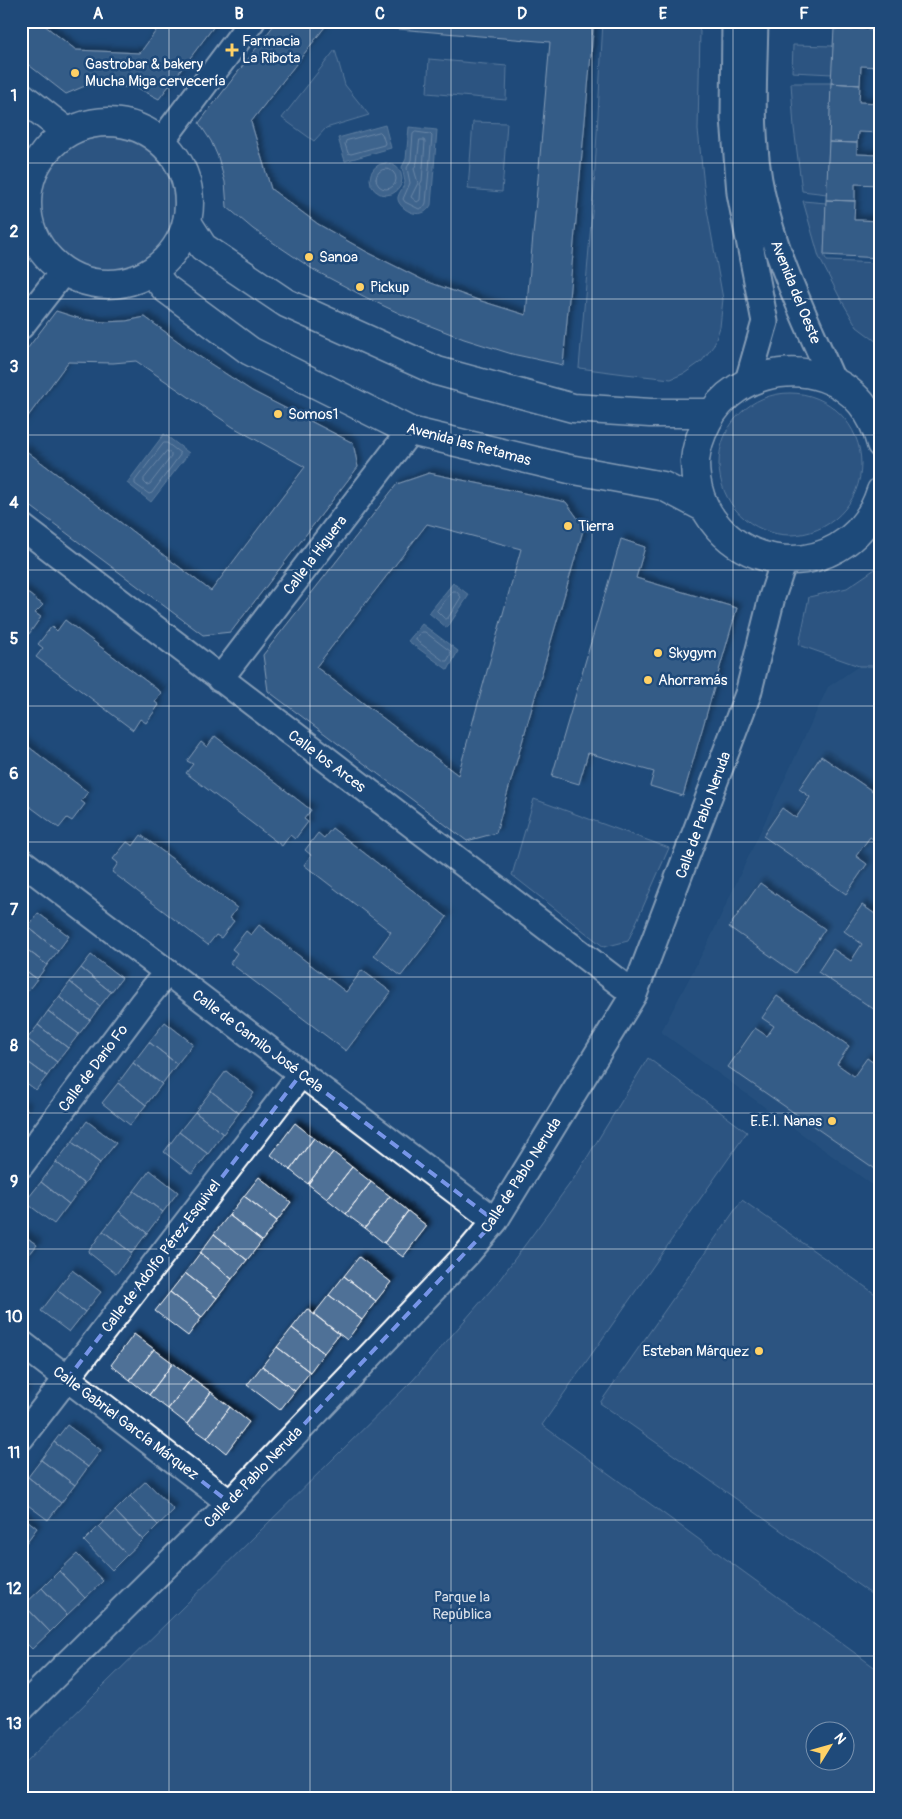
<svg xmlns="http://www.w3.org/2000/svg" width="902" height="1819" font-family="Pangolin,sans-serif">
<style>
.built{fill:#2e5683}
.green{fill:#3c618b;stroke:#9eb0c5;fill-rule:evenodd}
.water{fill:#6583a4;stroke:#a3b5c8}
.lines{fill:none;stroke-linecap:round;stroke-linejoin:round}
.shore{stroke:#c1cddb;stroke-width:1}
.building{fill:#507197;stroke:#fff;fill-rule:evenodd;filter:url(#shadow)}
.street-casing{stroke:#fff;stroke-width:29}
.secondary-casing{stroke:#fff;stroke-width:31}
.street{stroke:#1f4a7a;stroke-width:25}
.secondary{stroke:#1f4a7a;stroke-width:28}
.marked{fill:none;stroke:#7795e8;stroke-width:4;stroke-dasharray:10 6;stroke-linejoin:round}
.grid{fill:none;stroke:#fff;stroke-width:1;stroke-opacity:0.55}
.poi-dot{fill:#ffd166;stroke:#1f4a7a;stroke-width:2}
.labels{text-anchor:middle;stroke-width:5;stroke-linejoin:round;paint-order:stroke}
.poi-label{font-size:15px;fill:#fff;stroke:#1f4a7a;text-anchor:start}
.street-label{font-size:15px;fill:#fff;stroke:#1f4a7a}
.park-label{font-size:15px;fill:#d8dfe8;stroke:#1f4a7a}
.neatline{fill:none;stroke:#fff;stroke-width:2}
.grid-label{font-size:16px;text-anchor:middle;font-weight:bold;fill:#fff}
</style>
<defs>
<filter id="shadow"><feDropShadow dx="4.5" dy="-4.5" stdDeviation="2.5" flood-color="#0009"/></filter>
</defs>
<rect width="100%" height="100%" fill="#1f4a7a"/>
<filter id="ink" filterUnits="userSpaceOnUse"><feTurbulence type="fractalNoise" baseFrequency=".02" numOctaves="2"/><feDisplacementMap in="SourceGraphic" scale="10" xChannelSelector="R" yChannelSelector="G"/><feConvolveMatrix kernelMatrix="1 2 1 2 8 2 1 2 1" color-interpolation-filters="sRGB"/></filter>
<g filter="url(#ink)">
<path class="built" d="M 859,666 L 881,666 L 881,1191 L 661,1032 L 710,939 L 828,687 Z"/>
<path class="green" d="M 603,21 L 690,21 L 700,31 L 698,130 L 706,204 L 723,299 L 720,327 L 714,345 L 702,361 L 685,373 L 671,379 L 625,374 L 579,368 L 594,188 Z
M 793,45 L 833,46 L 832,74 L 792,72 Z
M 335,50 L 345,85 L 369,115 L 326,128 L 314,141 L 282,118 Z
M 429,59 L 507,66 L 506,100 L 427,93 Z
M 791,83 L 831,83 L 827,194 L 802,191 L 794,128 Z
M 473,122 L 507,123 L 502,192 L 468,189 Z
M40 204a67 67 0 1 1 134 0a67 67 0 1 1-134 0Z
M 803,201 L 826,203 L 824,255 L 827,261 L 881,263 L 881,345 L 857,327 L 839,296 L 819,257 Z
M719 464a71 71 0 1 1 142 0a71 71 0 1 1-142 0Z
M 881,565 L 881,666 L 859,666 L 799,645 L 809,597 L 847,588 Z
M 534,799 L 669,848 L 628,941 L 604,947 L 512,875 Z
M 648,1058 L 747,1132 L 542,1425 L 881,1672 L 881,1798 L 21,1798 L 21,1767 L 414,1379 L 497,1283 L 577,1174 ZM 814,1732 L 844,1732 L 844,1762 L 814,1762 Z
M 742,1200 L 881,1298 L 881,1601 L 600,1403 Z"/>
<path class="water" d="M 385,125 L 391,148 L 345,161 L 338,138 Z
M 409,127 L 437,130 L 431,205 C 421,224 396,207 398,197 C 399,192 404,187 405,182 L 402,167 L 406,159 Z
M370 179a16 16 0 1 1 32 0a16 16 0 1 1-32 0Z
M 164,434 L 189,453 L 151,502 L 127,483 Z
M 453,583 L 469,595 L 447,628 L 429,613 Z
M 422,624 L 458,651 L 448,670 L 408,641 Z"/>
<g class="lines">
<path class="shore" d="M 380,132 L 382,134 L 385,143 L 384,145 L 351,154 L 348,153 L 345,144 L 346,141 Z
M 416,132 L 430,134 L 432,136 L 426,203 L 424,207 L 419,209 L 405,202 L 403,199 L 410,183 L 407,168 L 411,160 L 413,134 Z
M 420,140 L 424,140 L 425,142 L 422,181 L 420,184 L 421,186 L 420,200 L 417,202 L 411,197 L 418,183 L 414,169 L 417,162 Z
M376 179a10 10 0 1 1 20 0a10 10 0 1 1-20 0Z
M 164,443 L 167,443 L 180,453 L 180,455 L 152,493 L 149,494 L 135,484 L 135,481 Z
M 167,451 L 171,454 L 171,457 L 150,484 L 147,485 L 144,482 L 144,479 Z
M 453,591 L 456,591 L 461,597 L 448,618 L 445,619 L 437,611 Z
M 422,632 L 425,632 L 450,651 L 451,654 L 447,661 L 444,661 L 417,641 L 416,639 Z"/>
</g>
<path class="building" d="M 21,21 L 39,21 L 76,50 L 140,53 L 163,21 L 218,21 L 159,99 L 138,88 L 110,86 L 85,86 L 66,94 L 21,59 Z
M 277,21 L 594,21 L 563,365 L 512,354 L 464,339 L 405,316 L 367,298 L 314,270 L 253,229 L 227,207 L 225,182 L 218,157 L 211,141 L 199,123 ZM 328,23 L 550,42 L 526,315 L 478,300 L 423,280 L 367,252 L 318,224 L 271,189 L 251,122 Z
M 852,28 L 881,31 L 881,67 L 861,66 L 860,85 L 831,83 L 834,29 L 853,30 Z
M 831,83 L 860,85 L 859,102 L 881,103 L 881,133 L 858,132 L 857,143 L 829,142 Z
M 829,142 L 857,143 L 857,154 L 880,155 L 881,150 L 881,203 L 879,203 L 879,185 L 855,184 L 855,201 L 826,200 Z
M 826,200 L 855,201 L 854,220 L 860,220 L 878,221 L 879,203 L 881,203 L 881,258 L 824,255 Z
M 56,311 L 81,319 L 103,322 L 126,321 L 145,317 L 194,353 L 252,391 L 353,443 L 358,467 L 231,632 L 203,635 L 21,499 L 21,447 L 211,591 L 305,467 L 233,427 L 136,361 L 113,363 L 68,362 L 21,426 L 21,357 Z
M 429,473 L 566,502 L 584,527 L 496,833 L 467,841 L 268,691 L 263,655 L 397,484 ZM 427,524 L 521,549 L 458,775 L 316,667 Z
M 621,539 L 645,547 L 636,578 L 737,608 L 683,796 L 650,786 L 654,772 L 588,753 L 579,784 L 552,776 Z
M 21,588 L 43,605 L 35,613 L 41,617 L 29,634 L 22,631 L 21,633 Z
M 65,620 L 162,693 L 155,702 L 159,705 L 146,723 L 140,719 L 133,730 L 36,657 L 43,648 L 38,644 L 52,626 L 57,631 Z
M 215,736 L 311,810 L 304,819 L 308,822 L 295,839 L 290,835 L 282,846 L 186,773 L 193,764 L 187,761 L 201,742 L 207,747 Z
M 21,741 L 88,792 L 81,801 L 85,804 L 72,821 L 67,818 L 59,828 L 21,800 Z
M 821,756 L 881,797 L 881,845 L 870,837 L 856,856 L 867,864 L 846,894 L 763,836 L 782,808 L 796,818 L 810,797 L 799,789 Z
M 332,828 L 447,917 L 401,976 L 374,955 L 391,932 L 304,865 L 311,855 L 305,850 L 318,833 L 324,838 Z
M 141,835 L 237,908 L 230,918 L 234,921 L 221,938 L 216,935 L 208,945 L 112,872 L 118,863 L 113,859 L 127,842 L 133,846 Z
M 760,883 L 825,929 L 795,973 L 729,927 Z
M 862,905 L 881,918 L 881,1014 L 818,972 L 833,949 L 851,961 L 862,944 L 844,931 Z
M 38,913 L 69,936 L 58,951 L 28,927 Z
M 259,925 L 346,992 L 362,970 L 391,992 L 346,1051 L 230,963 L 237,953 L 232,949 L 246,931 L 251,935 Z
M 28,927 L 58,951 L 47,965 L 21,945 L 21,935 Z
M 21,945 L 47,965 L 37,979 L 21,967 Z
M 91,955 L 122,978 L 111,992 L 81,968 Z
M 21,967 L 37,979 L 26,993 L 21,989 Z
M 81,968 L 111,992 L 100,1006 L 70,982 Z
M 70,982 L 100,1006 L 90,1020 L 59,997 Z
M 777,996 L 849,1046 L 837,1064 L 854,1076 L 867,1058 L 881,1068 L 881,1173 L 728,1067 L 755,1028 L 767,1036 L 774,1026 L 762,1018 Z
M 59,997 L 90,1020 L 79,1034 L 48,1011 Z
M 48,1011 L 79,1034 L 68,1048 L 38,1025 Z
M 165,1022 L 193,1044 L 177,1064 L 149,1042 Z
M 38,1025 L 68,1048 L 57,1062 L 27,1039 Z
M 27,1039 L 57,1062 L 47,1076 L 21,1057 L 21,1046 Z
M 149,1042 L 177,1064 L 162,1084 L 133,1063 Z
M 21,1057 L 47,1076 L 36,1090 L 21,1079 Z
M 133,1063 L 162,1084 L 146,1105 L 118,1083 Z
M 226,1071 L 254,1093 L 239,1113 L 211,1091 Z
M 118,1083 L 146,1105 L 130,1125 L 102,1103 Z
M 211,1091 L 239,1113 L 223,1134 L 195,1112 Z
M 21,1104 L 27,1109 L 21,1117 Z
M 195,1112 L 223,1134 L 208,1154 L 179,1132 Z
M 87,1121 L 116,1143 L 100,1163 L 72,1142 Z
M 295,1123 L 314,1138 L 290,1170 L 271,1155 Z
M 179,1132 L 208,1154 L 192,1174 L 164,1152 Z
M 314,1138 L 333,1152 L 308,1184 L 290,1170 Z
M 72,1142 L 100,1163 L 84,1184 L 56,1162 Z
M 333,1152 L 352,1167 L 327,1199 L 308,1184 Z
M 56,1162 L 84,1184 L 69,1204 L 41,1182 Z
M 352,1167 L 371,1182 L 346,1214 L 327,1199 Z
M 150,1170 L 178,1192 L 163,1212 L 134,1191 Z
M 259,1177 L 291,1202 L 277,1221 L 244,1196 Z
M 41,1182 L 69,1204 L 54,1224 L 25,1202 Z
M 371,1182 L 390,1196 L 365,1228 L 346,1214 Z
M 134,1191 L 163,1212 L 147,1233 L 119,1211 Z
M 244,1196 L 277,1221 L 262,1241 L 229,1215 Z
M 390,1196 L 408,1211 L 384,1243 L 365,1228 Z
M 119,1211 L 147,1233 L 132,1253 L 103,1231 Z
M 408,1211 L 427,1226 L 403,1257 L 384,1243 Z
M 229,1215 L 262,1241 L 247,1260 L 214,1234 Z
M 103,1231 L 132,1253 L 116,1274 L 88,1252 Z
M 21,1233 L 37,1245 L 21,1265 Z
M 214,1234 L 247,1260 L 232,1279 L 200,1253 Z
M 200,1253 L 232,1279 L 217,1298 L 185,1273 Z
M 359,1257 L 391,1282 L 376,1301 L 344,1276 Z
M 72,1270 L 101,1292 L 85,1312 L 57,1290 Z
M 185,1273 L 217,1298 L 202,1317 L 170,1292 Z
M 344,1276 L 376,1301 L 362,1320 L 329,1295 Z
M 57,1290 L 85,1312 L 69,1332 L 41,1311 Z
M 170,1292 L 202,1317 L 188,1336 L 155,1311 Z
M 329,1295 L 362,1320 L 347,1340 L 314,1314 Z
M 307,1309 L 339,1334 L 324,1353 L 292,1328 Z
M 292,1328 L 324,1353 L 310,1372 L 277,1347 Z
M 134,1334 L 154,1349 L 130,1380 L 111,1365 Z
M 277,1347 L 310,1372 L 295,1391 L 262,1366 Z
M 154,1349 L 173,1363 L 149,1395 L 130,1380 Z
M 173,1363 L 192,1378 L 168,1409 L 149,1395 Z
M 262,1366 L 295,1391 L 280,1410 L 247,1385 Z
M 192,1378 L 211,1392 L 187,1424 L 168,1409 Z
M 21,1389 L 26,1393 L 21,1399 Z
M 211,1392 L 230,1407 L 207,1438 L 187,1424 Z
M 230,1407 L 249,1422 L 226,1453 L 207,1438 Z
M 67,1425 L 101,1450 L 88,1467 L 54,1442 Z
M 54,1442 L 88,1467 L 75,1485 L 41,1460 Z
M 41,1460 L 75,1485 L 61,1503 L 28,1477 Z
M 28,1477 L 61,1503 L 48,1520 L 21,1500 L 21,1486 Z
M 146,1481 L 174,1510 L 158,1525 L 130,1496 Z
M 130,1496 L 158,1525 L 143,1540 L 115,1511 Z
M 115,1511 L 143,1540 L 127,1555 L 99,1526 Z
M 21,1515 L 37,1528 L 23,1547 L 21,1546 Z
M 99,1526 L 127,1555 L 112,1570 L 84,1541 Z
M 77,1554 L 103,1581 L 85,1598 L 59,1571 Z
M 59,1571 L 85,1598 L 67,1615 L 42,1588 Z
M 42,1588 L 67,1615 L 50,1632 L 24,1605 Z
M 24,1605 L 50,1632 L 32,1649 L 21,1638 L 21,1608 Z"/>
<g class="lines">
<g class="street-casing">
<path id="street" d="M 735,21 L 734,118 L 740,193 L 765,322 L 748,381
M 755,21 C 754,79 749,138 762,195 C 776,260 807,321 833,382
M 161,142 L 252,21
M 21,326 L 63,272
M 21,526 L 634,994
M 220,679 L 410,431
M 21,861 L 495,1221
M 21,1165 L 143,1002 L 167,972
M 21,1343 L 230,1503
M 21,1438 L 301,1074
M 21,1709 L 230,1503 L 467,1254 L 495,1221 L 634,994 L 748,694 L 772,597 L 784,561"/>
</g>
<g class="secondary-casing">
<path id="secondary" d="M 21,96 L 67,132
M27 203a81 81 0 1 1 162 0a81 81 0 1 1-162 0Z
M 187,222 L 203,247 L 286,303 L 437,371 L 573,408 L 650,413 L 712,413
M 152,272 L 165,288 L 250,351 L 410,431 L 569,469 L 663,486 L 705,508
M 881,444 C 877,429 871,415 861,403 C 820,354 735,366 707,422 C 701,434 696,447 695,461 C 694,572 846,600 881,491"/>
</g>
<use href="#street" class="street"/>
<use href="#secondary" class="secondary"/>
</g>
</g>
<path d="M0 0H902V1819H0ZM 301,1074 L 495,1221 L 230,1503 L 68,1378 Z" fill="#1f4a7a" fill-opacity=".55" fill-rule="evenodd"/>
<path class="marked" d="M 301,1074 L 495,1221 L 230,1503 L 68,1378 Z"/>
<path class="grid" d="M 169,21 L 169,1798M 310,21 L 310,1798M 451,21 L 451,1798M 592,21 L 592,1798M 733,21 L 733,1798M 21,163 L 881,163M 21,299 L 881,299M 21,435 L 881,435M 21,570 L 881,570M 21,706 L 881,706M 21,842 L 881,842M 21,977 L 881,977M 21,1113 L 881,1113M 21,1249 L 881,1249M 21,1384 L 881,1384M 21,1520 L 881,1520M 21,1656 L 881,1656"/>
<g class="poi-dot">
<path d="M229.5 42.5h5v5h5v5h-5v5h-5v-5h-5v-5h5z"/>
<circle cx="75" cy="73" r="5"/>
<circle cx="309" cy="257" r="5"/>
<circle cx="360" cy="287" r="5"/>
<circle cx="278" cy="414" r="5"/>
<circle cx="568" cy="526" r="5"/>
<circle cx="658" cy="653" r="5"/>
<circle cx="648" cy="680" r="5"/>
<circle cx="832" cy="1121" r="5"/>
<circle cx="759" cy="1351" r="5"/>
</g>
<g class="labels">
<g class="poi-label">
<text x="242" y="46">Farmacia<tspan x="242" dy="17">La Ribota</tspan></text>
<text x="85" y="69">Gastrobar &amp; bakery<tspan x="85" dy="17">Mucha Miga cervecería</tspan></text>
<text x="319" y="262">Sanoa</text>
<text x="370" y="292">Pickup</text>
<text x="288" y="419">Somos1</text>
<text x="578" y="531">Tierra</text>
<text x="668" y="658">Skygym</text>
<text x="658" y="685">Ahorramás</text>
<text x="822" y="1126" text-anchor="end">E.E.I. Nanas</text>
<text x="749" y="1356" text-anchor="end">Esteban Márquez</text>
</g>
<g class="street-label">
<text transform="translate(796 292) rotate(68)" y="5">Avenida del Oeste</text>
<text transform="translate(469 444) rotate(15)" y="5">Avenida las Retamas</text>
<text transform="translate(315 555) rotate(-53)" y="5">Calle la Higuera</text>
<text transform="translate(327 761) rotate(37)" y="5">Calle los Arces</text>
<text transform="translate(703 815) rotate(-70)" y="5">Calle de Pablo Neruda</text>
<text transform="translate(258 1041) rotate(37)" y="5">Calle de Camilo José Cela</text>
<text transform="translate(93 1068) rotate(-53)" y="5">Calle de Dario Fo</text>
<text transform="translate(521 1175) rotate(-57)" y="5">Calle de Pablo Neruda</text>
<text transform="translate(161 1256) rotate(-53)" y="5">Calle de Adolfo Pérez Esquivel</text>
<text transform="translate(126 1423) rotate(37)" y="5">Calle Gabriel García Márquez</text>
<text transform="translate(253 1477) rotate(-46)" y="5">Calle de Pablo Neruda</text>
</g>
<g class="park-label">
<text x="462" y="1602">Parque la<tspan x="462" dy="17">República</tspan></text>
</g>
</g>
<rect width="902" height="1819" fill="none" stroke="#1f4a7a" stroke-width="55"/>
<g transform="translate(830 1746) rotate(53)"><circle r="24" fill="#1f4a7a" stroke="#7992af"/>
<path d="M0-4L9 19L0 12L-9 19Z" fill="#ffd166"/>
<text y="-8" font-size="14" font-weight="bold" text-anchor="middle" fill="#ffffff">N</text>
</g>
<rect x="28" y="28" width="846" height="1764" class="neatline"/>
<g class="grid-label">
<text x="98" y="19">A</text>
<text x="239" y="19">B</text>
<text x="380" y="19">C</text>
<text x="522" y="19">D</text>
<text x="663" y="19">E</text>
<text x="804" y="19">F</text>
<text x="14" y="101">1</text>
<text x="14" y="237">2</text>
<text x="14" y="372">3</text>
<text x="14" y="508">4</text>
<text x="14" y="644">5</text>
<text x="14" y="779">6</text>
<text x="14" y="915">7</text>
<text x="14" y="1051">8</text>
<text x="14" y="1187">9</text>
<text x="14" y="1322">10</text>
<text x="14" y="1458">11</text>
<text x="14" y="1594">12</text>
<text x="14" y="1729">13</text>
</g>
</svg>
